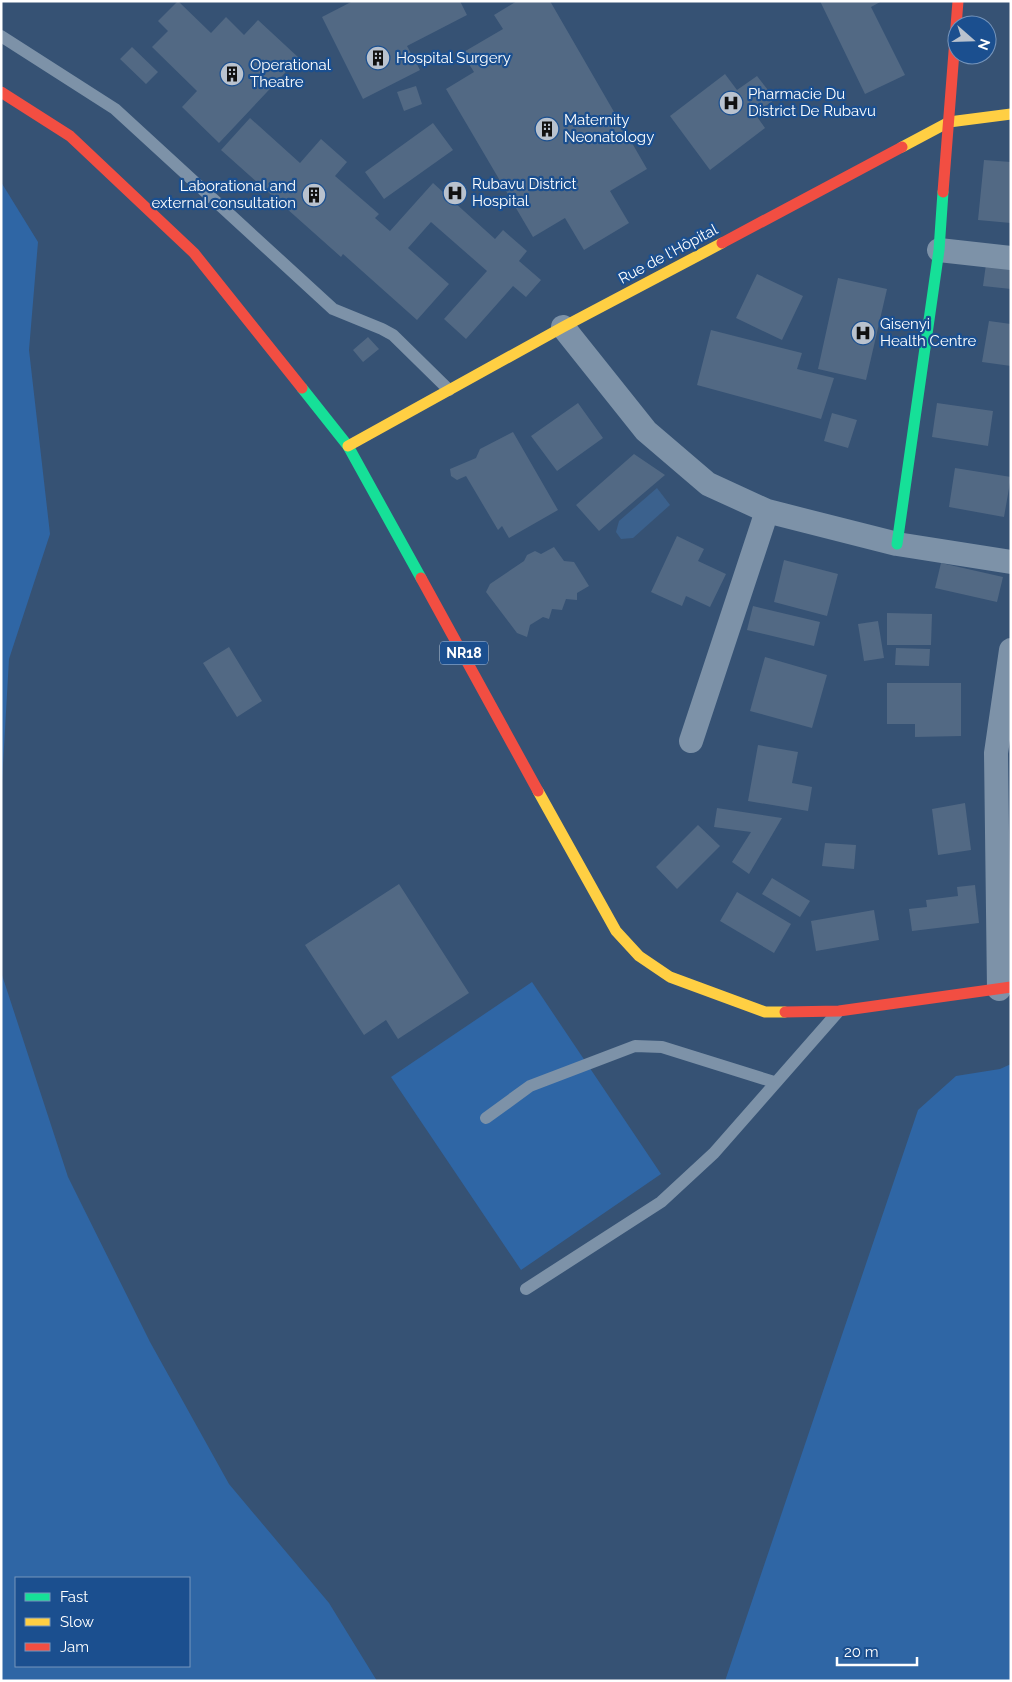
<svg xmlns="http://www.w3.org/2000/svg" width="1012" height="1682" font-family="Raleway,sans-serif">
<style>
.green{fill:#2f66a5;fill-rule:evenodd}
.water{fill:#3b618d}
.building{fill:#526984}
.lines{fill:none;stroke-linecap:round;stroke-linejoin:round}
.lane{stroke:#7d92a8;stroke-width:12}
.street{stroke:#7d92a8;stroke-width:24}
.fast{stroke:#16e098;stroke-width:11}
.slow{stroke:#ffcf43;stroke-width:11}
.jam{stroke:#f24e42;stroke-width:11}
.labels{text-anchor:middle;stroke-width:4.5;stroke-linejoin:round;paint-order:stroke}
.shield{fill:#1b4f8f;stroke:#bbcadd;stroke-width:1}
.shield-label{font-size:14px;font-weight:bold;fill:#fff}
.poi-label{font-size:15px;fill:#fff;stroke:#1b4f8f;text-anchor:start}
.street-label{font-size:15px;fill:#fff;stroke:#1b4f8f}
</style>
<rect width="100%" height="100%" fill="#365274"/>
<path class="green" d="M 1,182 L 38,242 L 29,350 L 50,534 L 9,659 L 1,800 Z
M 1,972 L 68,1177 L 150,1342 L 229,1484 L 329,1603 L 377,1681 L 1,1681 ZM 16,1578 L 189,1578 L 189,1666 L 16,1666 Z
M 532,982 L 661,1174 L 521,1270 L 391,1077 Z
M 1011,1064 L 1011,1681 L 725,1681 L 918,1110 L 956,1076 L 1000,1069 Z"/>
<path class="water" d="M 657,488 L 670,505 L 633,538 L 621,539 L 616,532 L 619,521 Z"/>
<path class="building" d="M 178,1 L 211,33 L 226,17 L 244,35 L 258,20 L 299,58 L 219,143 L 182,107 L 197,91 L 152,47 L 168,31 L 158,21 Z
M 353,1 L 460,1 L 467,15 L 407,46 L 420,70 L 363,99 L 322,17 Z
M 517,1 L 550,1 L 647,169 L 610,191 L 629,223 L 584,250 L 565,218 L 533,237 L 446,89 L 474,72 L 462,53 L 503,29 L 494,15 Z
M 820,1 L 882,1 L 871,7 L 905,75 L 865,94 Z
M 132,47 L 158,72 L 146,84 L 120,59 Z
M 725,74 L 737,90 L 757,76 L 775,99 L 755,114 L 765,128 L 710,170 L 670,116 Z
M 416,86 L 422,104 L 404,111 L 397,92 Z
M 250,118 L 300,163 L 321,139 L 347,162 L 335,176 L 379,214 L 375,218 L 390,231 L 433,183 L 495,239 L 503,230 L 527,251 L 519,261 L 541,280 L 526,297 L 513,286 L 466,339 L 444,319 L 487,271 L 431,222 L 408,248 L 449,284 L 417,320 L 343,254 L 341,257 L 221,150 Z
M 433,123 L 453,150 L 384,199 L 365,172 Z
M 984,160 L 1011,162 L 1011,223 L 978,220 Z
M 986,264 L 1011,268 L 1011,289 L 983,286 Z
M 757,274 L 803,296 L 782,340 L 736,318 Z
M 838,278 L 887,289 L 866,380 L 818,369 Z
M 989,321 L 1011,324 L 1011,366 L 982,362 Z
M 711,330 L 802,353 L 797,369 L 834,378 L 821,419 L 697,385 Z
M 368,337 L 379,349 L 363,362 L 353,350 Z
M 578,403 L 603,438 L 557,471 L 531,436 Z
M 937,403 L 993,411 L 988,446 L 932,437 Z
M 832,413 L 857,420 L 848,448 L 824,441 Z
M 513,432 L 558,510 L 509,538 L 502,526 L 498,530 L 466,476 L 457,480 L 451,476 L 450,469 L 476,458 L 480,449 Z
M 634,454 L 665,475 L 599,531 L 576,505 Z
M 955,468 L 1011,477 L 1004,517 L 949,507 Z
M 677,536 L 704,549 L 698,561 L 726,574 L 710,607 L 686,596 L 682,606 L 651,592 Z
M 554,547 L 564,561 L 574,562 L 589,586 L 577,593 L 577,600 L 566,599 L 562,610 L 552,609 L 549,619 L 543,617 L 530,625 L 527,637 L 517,633 L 486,592 L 490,584 L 524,561 L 527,555 L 535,551 L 541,554 Z
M 784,560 L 838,574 L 827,616 L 774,602 Z
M 941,563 L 1003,577 L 997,602 L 935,588 Z
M 753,606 L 820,622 L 814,646 L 747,630 Z
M 887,613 L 932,614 L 931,645 L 887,645 Z
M 878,621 L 884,658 L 864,661 L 858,624 Z
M 229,647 L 262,701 L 237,717 L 203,663 Z
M 896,648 L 930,649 L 929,666 L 895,665 Z
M 765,657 L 827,675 L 812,728 L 750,711 Z
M 887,683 L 961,683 L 961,736 L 915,737 L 915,724 L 887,724 Z
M 758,745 L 798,752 L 792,783 L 812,787 L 808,811 L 748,801 Z
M 965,803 L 971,850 L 938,855 L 932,809 Z
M 717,808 L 782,818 L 749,874 L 732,862 L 751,832 L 714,827 Z
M 698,825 L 720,846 L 677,889 L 656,867 Z
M 825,843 L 856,845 L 854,869 L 822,866 Z
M 772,878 L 810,901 L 800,917 L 762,894 Z
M 399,884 L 469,993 L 398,1039 L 386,1020 L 364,1035 L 305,945 Z
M 975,885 L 979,923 L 912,931 L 909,909 L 927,907 L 926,900 L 958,896 L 957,887 Z
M 737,892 L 791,924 L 774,953 L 720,921 Z
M 874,910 L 879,940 L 816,951 L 811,921 Z"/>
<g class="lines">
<path class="lane" d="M 1,36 L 115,109 L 333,309 L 382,329 L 393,335 L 449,390
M 486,1118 L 530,1086 L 635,1046 L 662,1047 L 774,1082
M 526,1289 L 661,1202 L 714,1153 L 837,1013"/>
<path class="street" d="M 939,250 L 1011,258
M 563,327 L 646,431 L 708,484 L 767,511 L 897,544 L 1011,562
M 691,741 L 767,511
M 999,989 L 996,753 L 1011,650"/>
<path class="fast" d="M 302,388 L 348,446 L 421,578
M 897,544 L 939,250 L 943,192"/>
<path class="slow" d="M 902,147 L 949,122 L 1011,114
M 348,446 L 563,327 L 722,243
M 538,791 L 616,931 L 639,956 L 670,977 L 765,1012 L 785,1012"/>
<path class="jam" d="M 1,92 L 70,136 L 194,253 L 302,388
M 943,192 L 958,1
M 722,243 L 902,147
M 421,578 L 538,791
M 785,1012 L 839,1011 L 1011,987"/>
</g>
<defs>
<g id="building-disc" transform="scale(1.25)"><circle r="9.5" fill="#b9c2ce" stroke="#1b4f8f"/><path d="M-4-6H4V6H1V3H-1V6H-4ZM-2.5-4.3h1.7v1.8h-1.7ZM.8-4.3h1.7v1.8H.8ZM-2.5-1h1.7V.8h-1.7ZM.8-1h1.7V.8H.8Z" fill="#111"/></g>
<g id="hospital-disc" transform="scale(1.25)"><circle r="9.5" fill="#b9c2ce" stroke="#1b4f8f"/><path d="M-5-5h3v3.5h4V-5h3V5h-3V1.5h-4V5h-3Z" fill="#111"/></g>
</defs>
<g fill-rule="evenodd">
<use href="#building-disc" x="378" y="58"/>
<use href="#building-disc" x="232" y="74"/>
<use href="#hospital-disc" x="731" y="103"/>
<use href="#building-disc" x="547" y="129"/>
<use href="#hospital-disc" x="455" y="193"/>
<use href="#building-disc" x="314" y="195"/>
<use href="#hospital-disc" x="863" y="333"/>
</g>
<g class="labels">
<rect class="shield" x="440" y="641.5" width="48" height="23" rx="4"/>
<g class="shield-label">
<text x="464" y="658">NR18</text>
</g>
<g class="poi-label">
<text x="396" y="63">Hospital Surgery</text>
<text x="250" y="70">Operational<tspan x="250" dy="17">Theatre</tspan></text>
<text x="748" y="99">Pharmacie Du<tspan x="748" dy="17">District De Rubavu</tspan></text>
<text x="564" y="125">Maternity<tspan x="564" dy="17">Neonatology</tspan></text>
<text x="472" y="189">Rubavu District<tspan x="472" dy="17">Hospital</tspan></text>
<text x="296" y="191" text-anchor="end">Laborational and<tspan x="296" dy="17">external consultation</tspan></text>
<text x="880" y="329">Gisenyi<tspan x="880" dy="17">Health Centre</tspan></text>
</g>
<g class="street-label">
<text transform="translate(668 254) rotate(-28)" y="5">Rue de l'Hôpital</text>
</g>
</g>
<rect width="1012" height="1682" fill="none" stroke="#ffffff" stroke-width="5"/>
<rect x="15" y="1577" width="175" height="90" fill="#1b4f8f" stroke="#7695bc"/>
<rect x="25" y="1593" width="25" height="8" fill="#16e098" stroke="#7695bc"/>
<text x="60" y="1602" font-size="15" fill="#ffffff">Fast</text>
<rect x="25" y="1618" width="25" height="8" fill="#ffcf43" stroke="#7695bc"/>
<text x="60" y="1627" font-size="15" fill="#ffffff">Slow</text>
<rect x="25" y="1643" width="25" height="8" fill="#f24e42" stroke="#7695bc"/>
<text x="60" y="1652" font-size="15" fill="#ffffff">Jam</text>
<g transform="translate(972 40) rotate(110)"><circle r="24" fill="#1b4f8f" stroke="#7695bc"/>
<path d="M0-4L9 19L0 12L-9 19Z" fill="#b9c2ce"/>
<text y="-8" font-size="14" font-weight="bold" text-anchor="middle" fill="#ffffff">N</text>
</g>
<path d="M837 1657v8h80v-8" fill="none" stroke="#ffffff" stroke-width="2.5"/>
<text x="844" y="1657" font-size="15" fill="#ffffff" stroke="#1b4f8f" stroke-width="4" paint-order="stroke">20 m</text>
</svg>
